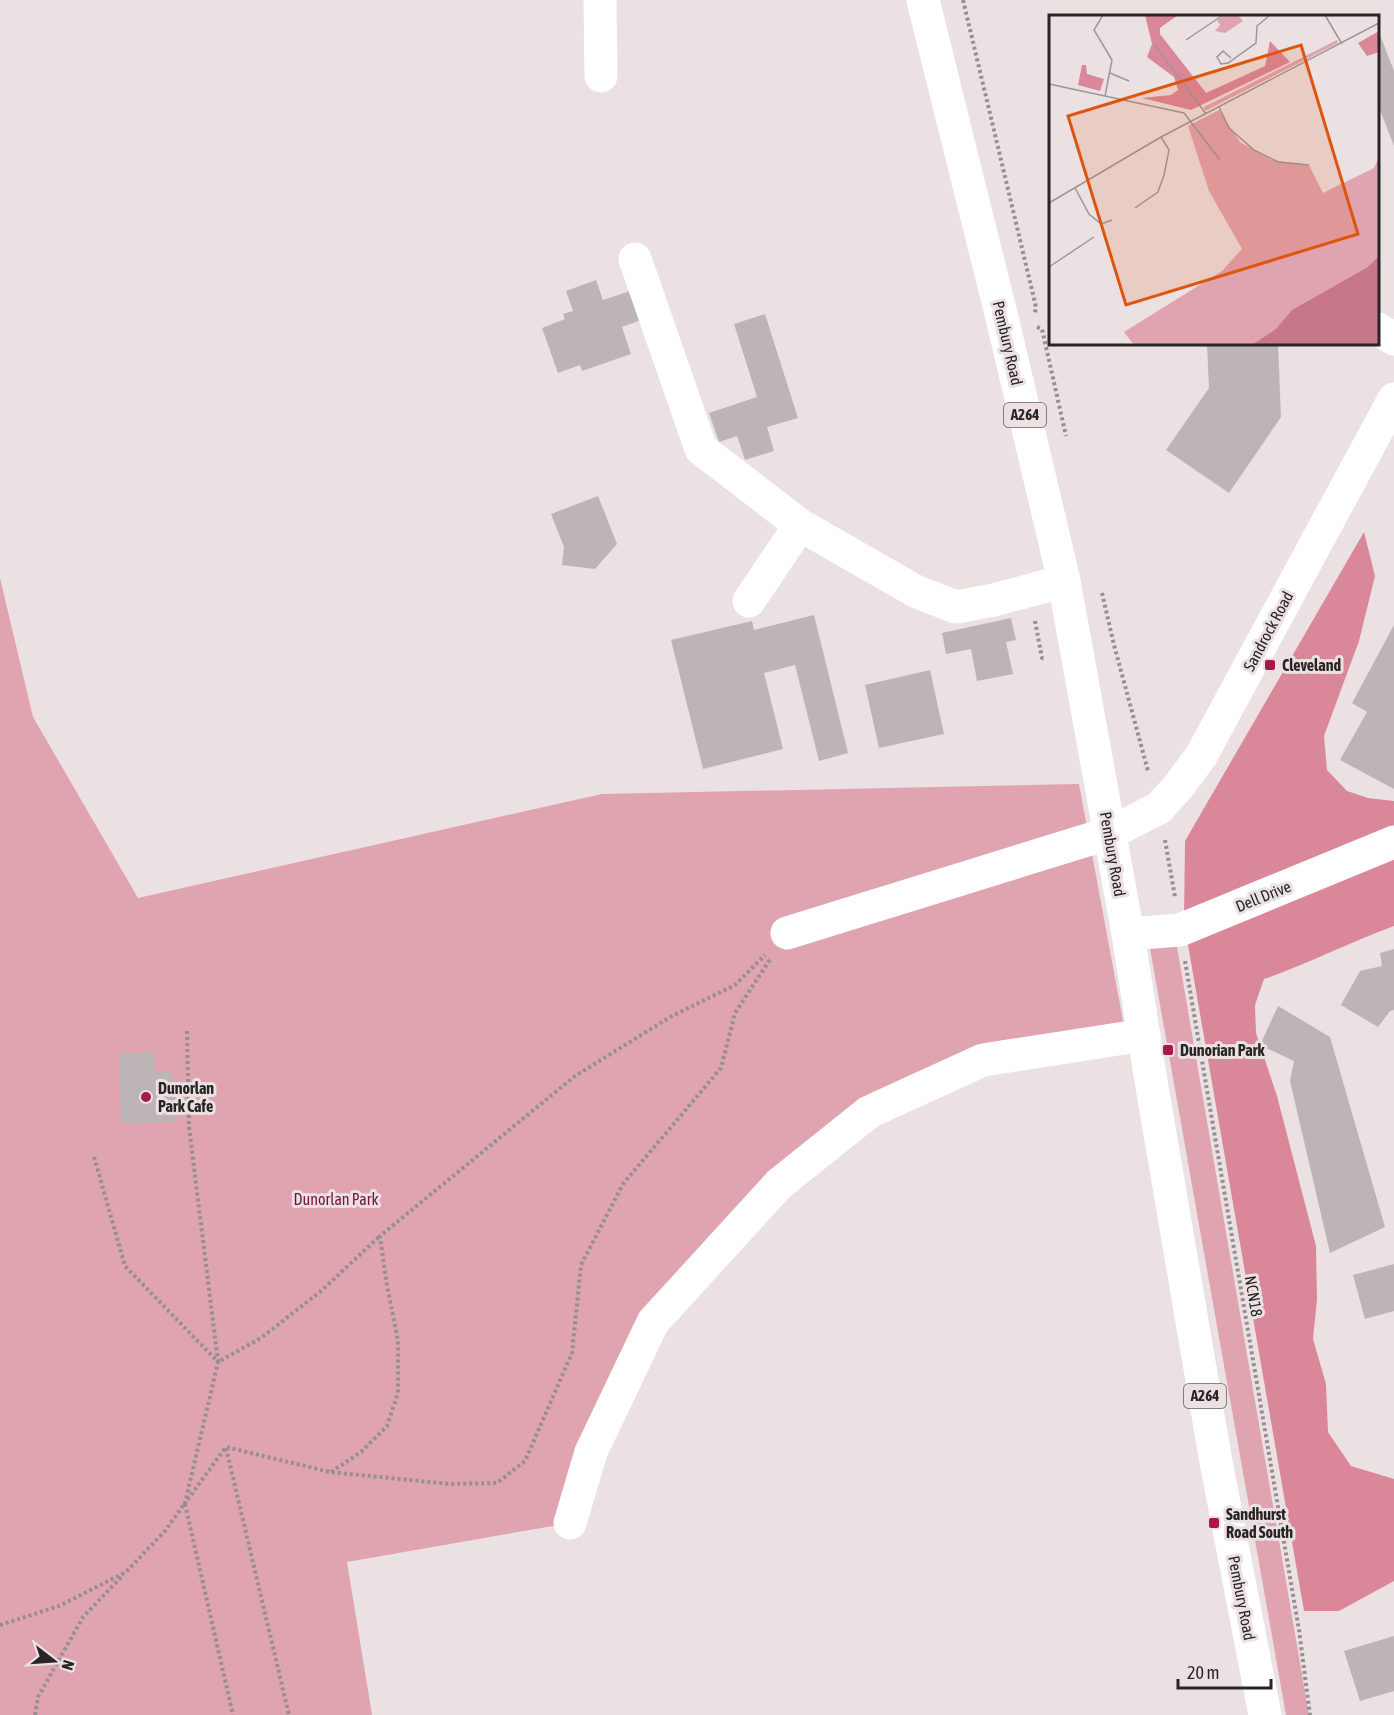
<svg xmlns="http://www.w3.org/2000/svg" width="1394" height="1715" font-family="'Asap Condensed',sans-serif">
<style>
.green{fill:#e0a3b0}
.forest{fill:#da879a}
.building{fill:#bdb4b5}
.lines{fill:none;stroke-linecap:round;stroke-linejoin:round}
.path{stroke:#968f91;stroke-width:4;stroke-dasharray:3 3;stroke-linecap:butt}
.minor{stroke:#fff;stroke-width:33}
.major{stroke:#fff;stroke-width:33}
.poi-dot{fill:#a81750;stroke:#ebe1e3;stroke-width:2}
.labels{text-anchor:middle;stroke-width:6;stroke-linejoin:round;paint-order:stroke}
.shield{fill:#ebe1e3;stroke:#635d5f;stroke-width:1.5}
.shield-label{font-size:15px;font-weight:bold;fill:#292526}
.street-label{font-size:16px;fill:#292526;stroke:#ebe1e3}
.poi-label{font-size:16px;font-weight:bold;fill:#292526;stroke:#ebe1e3;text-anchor:start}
.park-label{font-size:16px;fill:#761237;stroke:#ebe1e3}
.inset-road{fill:none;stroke:#9d9697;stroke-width:1.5}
.view{fill:#de560d;fill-opacity:0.15;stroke:#de560d;stroke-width:3}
.inset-edge{fill:none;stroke:#292526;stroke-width:3}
</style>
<rect width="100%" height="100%" fill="#ebe1e3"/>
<path class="green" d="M 0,578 L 33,717 L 138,898 L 602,794 L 1079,784 L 1124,1026 L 954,1058 L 682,1276 L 570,1523 L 347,1562 L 372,1715 L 0,1715 Z
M 1175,935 L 1309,1715 L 1286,1715 L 1148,937 Z"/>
<path class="forest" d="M 1364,532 L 1375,576 L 1359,641 L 1324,736 L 1327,770 L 1347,791 L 1368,798 L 1394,801 L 1394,926 C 1350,942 1308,964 1264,979 L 1255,1005 L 1256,1033 L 1277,1096 L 1316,1246 L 1317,1299 L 1313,1339 L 1326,1384 L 1328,1432 L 1351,1466 L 1394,1479 L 1394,1581 L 1339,1611 L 1304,1611 L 1184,922 L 1185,841 Z"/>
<path class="building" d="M 1380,35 L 1394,71 L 1394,146 L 1378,105 L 1378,36 Z
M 596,280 L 603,300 L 636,289 L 646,318 L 622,327 L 631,354 L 582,371 L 580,365 L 558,373 L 542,328 L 565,319 L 563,314 L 573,311 L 566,291 Z
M 765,314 L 798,418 L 767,427 L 774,451 L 745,460 L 737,436 L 719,442 L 709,413 L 757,397 L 734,324 Z
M 1207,344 L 1278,344 L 1281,417 L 1229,493 L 1166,450 L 1209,388 Z
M 598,496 L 617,544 L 595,569 L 562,565 L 564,547 L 551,514 Z
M 814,615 L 848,753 L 819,761 L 795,665 L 764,673 L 783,749 L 703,769 L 671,640 L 752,621 L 754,630 Z
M 1011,618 L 1016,640 L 1006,642 L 1013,674 L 977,681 L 971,649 L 946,654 L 942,633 Z
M 1394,625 L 1394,789 L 1340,760 L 1367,712 L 1352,703 Z
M 930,670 L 944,734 L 879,748 L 865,685 Z
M 1394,949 L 1394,1010 L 1390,1011 L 1378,1027 L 1341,1005 L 1360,971 L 1382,966 L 1380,953 Z
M 1278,1006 L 1330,1037 L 1385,1227 L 1330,1253 L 1290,1081 L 1294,1061 L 1260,1045 Z
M 154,1052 L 155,1072 L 172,1071 L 174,1122 L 121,1124 L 119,1054 Z
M 1394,1264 L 1394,1311 L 1365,1319 L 1353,1275 Z
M 1394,1636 L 1394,1691 L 1360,1701 L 1344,1651 Z"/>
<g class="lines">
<path class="path" d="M 963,0 L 1036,307 L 1035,313
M 1037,327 L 1042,329 L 1066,436
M 1102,593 L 1114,645 L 1148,771
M 1035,621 L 1042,658 L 1045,657
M 1165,840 L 1175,897
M 1185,961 L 1299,1630 L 1310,1715
M 187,1031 L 189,1127 L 218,1362 L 261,1338 L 321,1291 L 380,1236
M 94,1157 L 125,1266 L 218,1362 L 185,1503 L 226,1447 L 330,1472 L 450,1484 L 497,1483 L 525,1461 L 572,1353 L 581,1265 L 623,1184 L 721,1068 L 735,1013 L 771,958
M 226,1448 L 289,1715
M 331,1472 L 361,1452 L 387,1426 L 398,1393 L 398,1341 L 386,1280 L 380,1236 L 575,1076 L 672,1016 L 735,985 L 765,955
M 185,1504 L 233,1715
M 0,1625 L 59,1606 L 126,1572 L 165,1531 L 185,1503
M 35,1715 L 38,1697 L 83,1617 L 123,1575"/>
<path class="minor" d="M 600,0 L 601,76
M 635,259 L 701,449 L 800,525 L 917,592 L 956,607 L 994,600 L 1064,581
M 1378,329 L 1394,339
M 749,601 L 800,525
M 787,933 L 1110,833 L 1159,808 L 1178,787 L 1201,756 L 1394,399
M 1128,934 L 1180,930 L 1394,842
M 570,1523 L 591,1452 L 653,1322 L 779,1184 L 869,1112 L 983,1060 L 1144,1035"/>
<path class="major" d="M 923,0 L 1003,322 L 1064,581 L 1128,934 L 1150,1075 L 1216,1462 L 1265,1715"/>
</g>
<g class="poi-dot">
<rect x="1264" y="659" width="12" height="12" rx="3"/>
<rect x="1162" y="1044" width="12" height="12" rx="3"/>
<circle cx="146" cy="1097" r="6"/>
<rect x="1208" y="1517" width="12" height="12" rx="3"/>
</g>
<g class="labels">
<g class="shield">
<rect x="1004" y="403" width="42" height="24" rx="4.5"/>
<rect x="1184" y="1384" width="42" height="24" rx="4.5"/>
</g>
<g class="shield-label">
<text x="1025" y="420">A264</text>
<text x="1205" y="1401">A264</text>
</g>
<g class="street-label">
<text transform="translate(1008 343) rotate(77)" y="6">Pembury Road</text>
<text transform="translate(1268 631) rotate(-62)" y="6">Sandrock Road</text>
<text transform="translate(1113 854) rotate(80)" y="6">Pembury Road</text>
<text transform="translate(1263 896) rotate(-22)" y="6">Dell Drive</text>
<text transform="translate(1254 1296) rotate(80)" y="6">NCN18</text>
<text transform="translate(1242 1598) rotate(79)" y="6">Pembury Road</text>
</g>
<g class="poi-label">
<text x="1282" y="671">Cleveland</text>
<text x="1180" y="1056">Dunorian Park</text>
<text x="158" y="1094">Dunorlan<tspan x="158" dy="18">Park Cafe</tspan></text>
<text x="1226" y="1520">Sandhurst<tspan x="1226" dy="18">Road South</tspan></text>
</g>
<g class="park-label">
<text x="336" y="1205">Dunorlan Park</text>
</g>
</g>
<g transform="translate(1049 15)">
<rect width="330" height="330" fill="#ebe1e3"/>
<path d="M 176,0 L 189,0 L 194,6 L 176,18 L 166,16 L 171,10 L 168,5 ZM 288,25 L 289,28 L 156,96 L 155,92 ZM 170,95 L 191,127 L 222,145 L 260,150 L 274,178 L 325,153 L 330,142 L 330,330 L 85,330 L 75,317 L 173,256 L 193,234 L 160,176 L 139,111 Z" fill="#e0a3b0"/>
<path d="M 96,0 L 129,0 L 111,13 L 111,19 L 157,78 L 216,51 L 221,26 L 241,47 L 142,95 L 93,83 L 122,80 L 129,75 L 125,62 L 98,42 L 103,29 ZM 330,16 L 330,37 L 318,41 L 309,28 ZM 33,50 L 37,50 L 38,59 L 55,64 L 51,76 L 29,70 Z" fill="#da879a"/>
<path d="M 330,241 L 330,330 L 203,330 L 227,314 L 243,295 L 319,252 Z" fill="#c8768a"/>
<path class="inset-road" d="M 54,0 L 45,15 L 63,45 L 56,81M 276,0 L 293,29M 137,25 L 174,0M 105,29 L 157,99M 182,43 L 174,36 L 168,42 L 172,49 L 179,48 L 207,28 L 208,11 L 221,0M 61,58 L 80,66M 0,69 L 135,98 L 171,145M 170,92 L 180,113 L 205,135 L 229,147 L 260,150M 26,173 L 40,199 L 52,209 L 63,205M 0,188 L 112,122 L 330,8M 86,193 L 109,177 L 115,160 L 120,135 L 112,122M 0,252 L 45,222"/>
<path class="view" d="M 252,30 L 309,219 L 77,290 L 19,101 Z"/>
<rect width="330" height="330" class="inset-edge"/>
</g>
<g transform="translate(54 1661) rotate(107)" stroke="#ebe1e3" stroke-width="4.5" paint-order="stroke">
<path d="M0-4.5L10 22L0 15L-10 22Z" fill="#292526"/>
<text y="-9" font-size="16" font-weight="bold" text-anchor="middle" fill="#292526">N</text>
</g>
<path d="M1178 1679v9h93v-9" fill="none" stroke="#292526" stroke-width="3"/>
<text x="1187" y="1679" font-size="18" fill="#292526" stroke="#ebe1e3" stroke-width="4.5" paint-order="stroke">20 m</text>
</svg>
